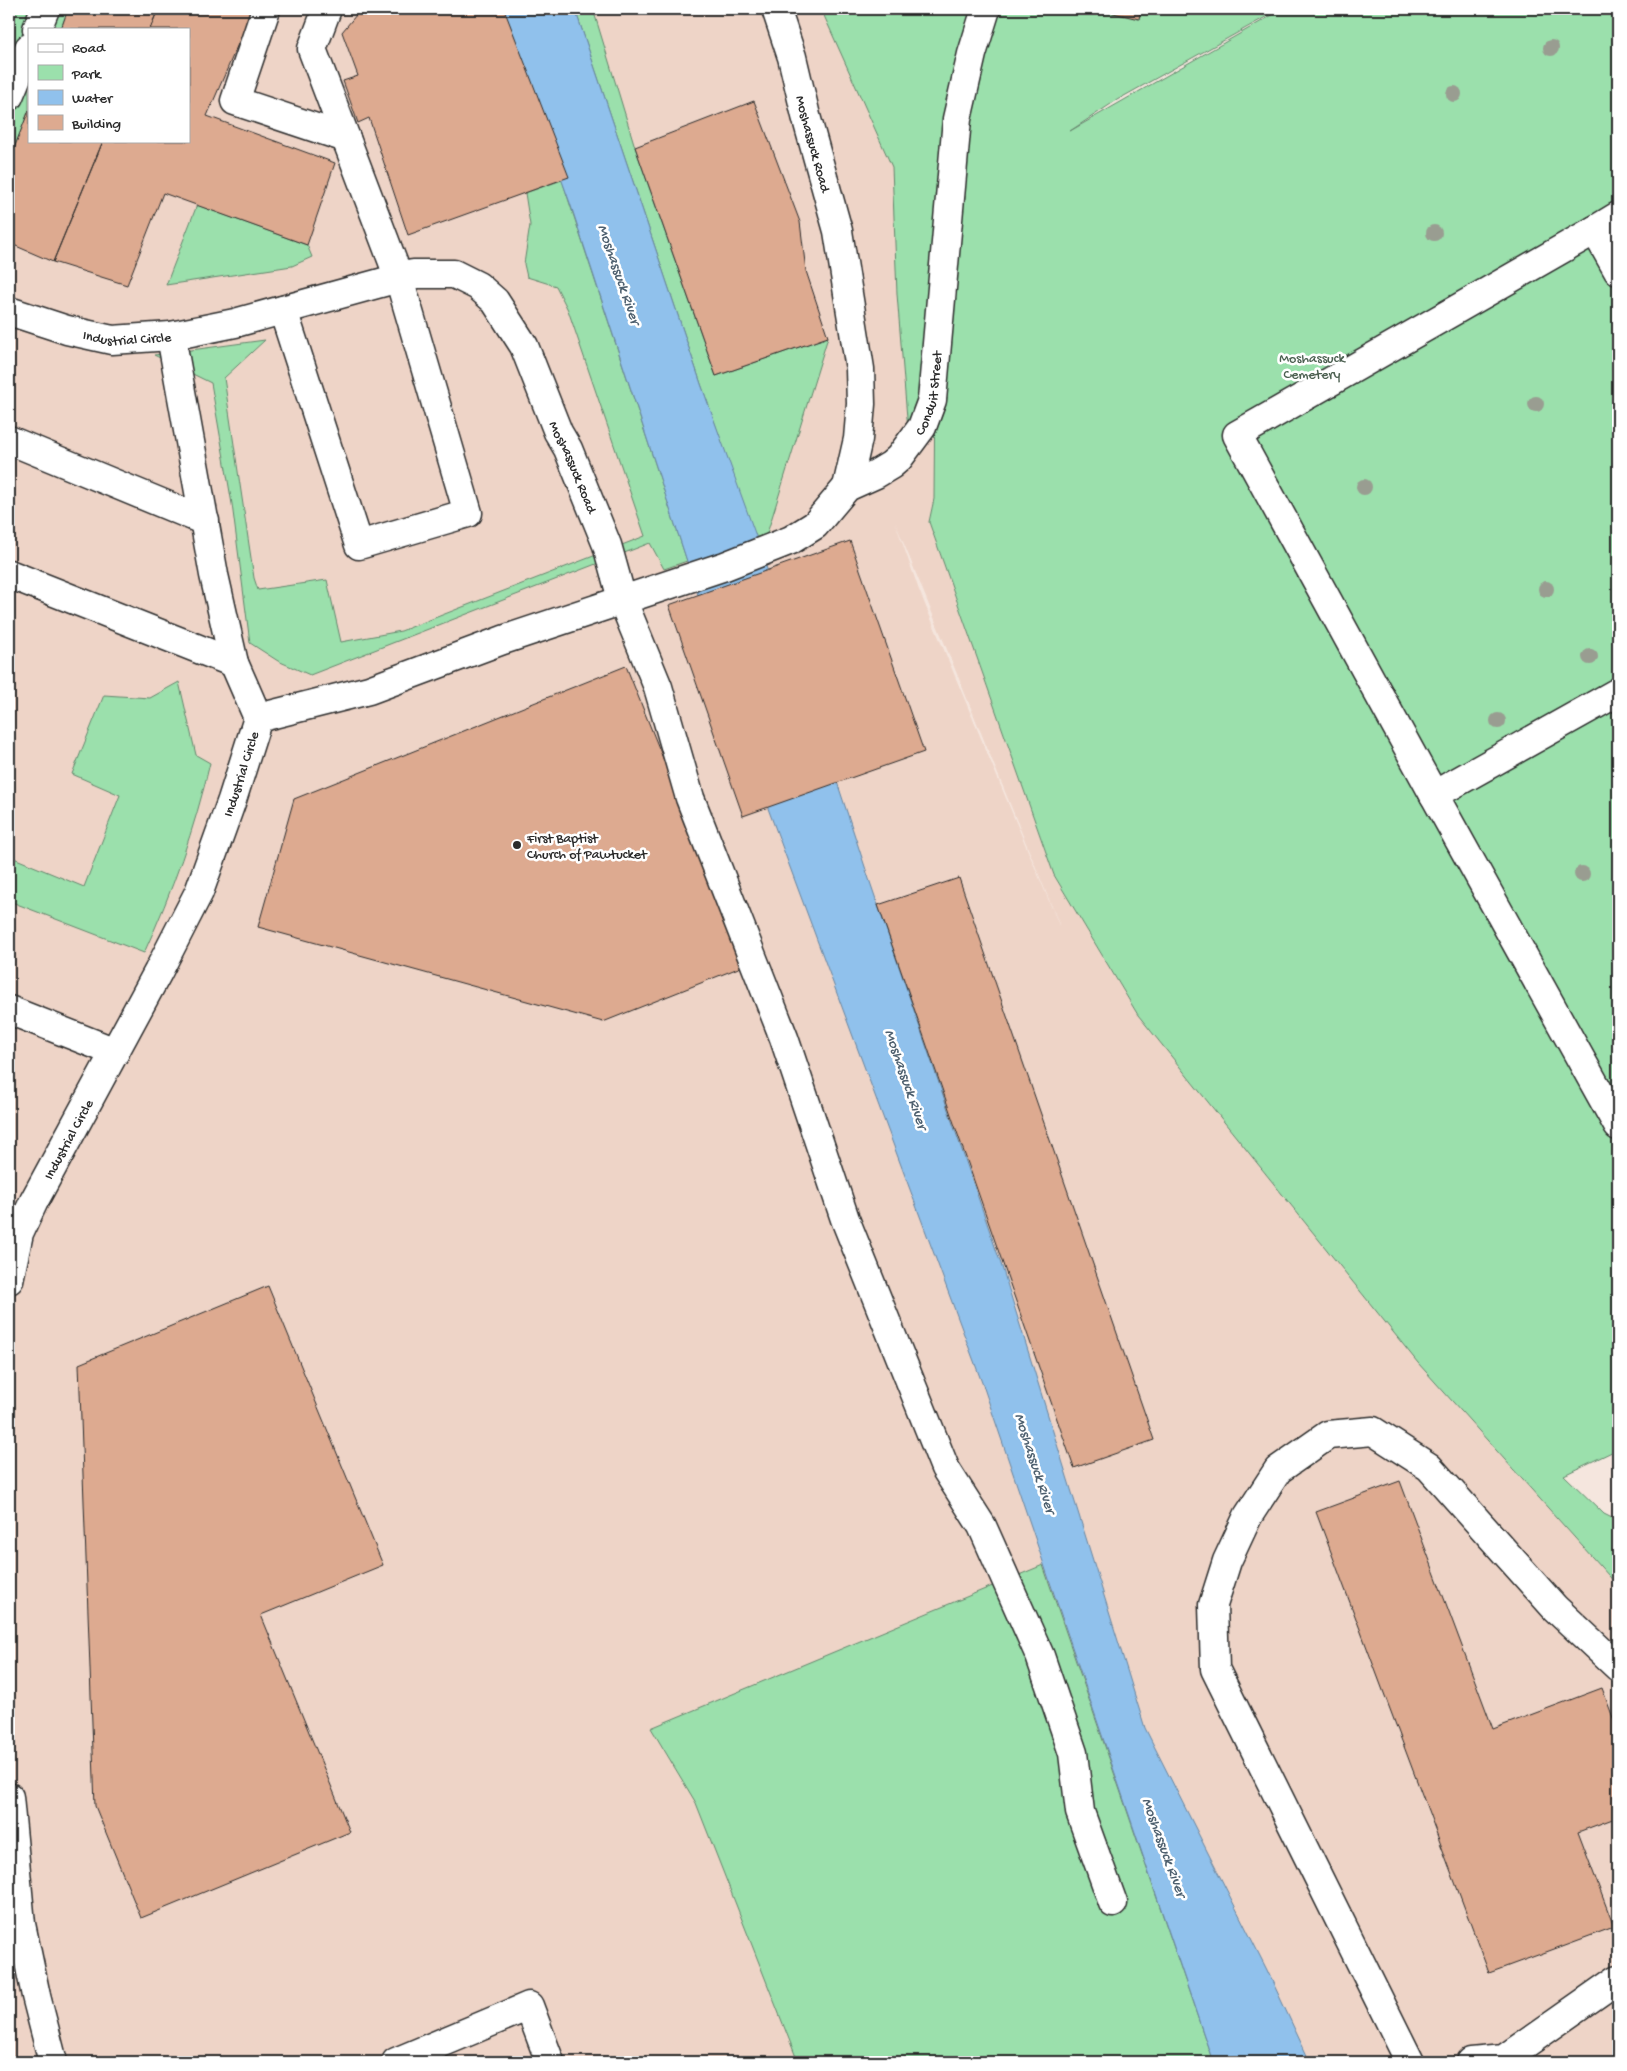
<svg xmlns="http://www.w3.org/2000/svg" width="1627" height="2071" font-family="'Gochi Hand',sans-serif">
<style>
.built{fill:#eed4c7;fill-rule:evenodd}
.green{fill:#9be0ac;stroke:#63866c}
.water{fill:#90c1ec;stroke:#68859f}
.building{fill:#ddaa90;stroke:#2b2b2b}
.lines{fill:none;stroke-linecap:round;stroke-linejoin:round}
.minor-casing{stroke:#2b2b2b;stroke-width:31}
.minor{stroke:#fff;stroke-width:28}
.tree{fill:#999d91}
.poi-dot{fill:#2b2b2b;stroke:#fff;stroke-width:2}
.labels{text-anchor:middle;stroke-width:5;stroke-linejoin:round;paint-order:stroke}
.street-label{font-size:14px;fill:#2b2b2b;stroke:#fff}
.park-label{font-size:14px;fill:#4d6152;stroke:#fff}
.poi-label{font-size:14px;fill:#2b2b2b;stroke:#fff;text-anchor:start}
.water-label{font-size:15px;font-style:italic;fill:#4e606f;stroke:#fff}
</style>
<rect width="100%" height="100%" fill="#f5e6de"/>
<filter id="ink" filterUnits="userSpaceOnUse"><feTurbulence type="fractalNoise" baseFrequency=".02" numOctaves="2"/><feDisplacementMap in="SourceGraphic" scale="10" xChannelSelector="R" yChannelSelector="G"/><feConvolveMatrix kernelMatrix="1 2 1 2 8 2 1 2 1" color-interpolation-filters="sRGB"/></filter>
<g filter="url(#ink)">
<path class="built" d="M 9,9 L 500,9 L 570,203 L 695,586 L 764,558 L 579,9 L 1142,9 L 1101,33 L 934,499 L 929,522 L 1054,875 L 1138,1015 L 1418,1363 L 1618,1586 L 1618,2062 L 9,2062 ZM 29,29 L 189,29 L 189,141 L 29,141 ZM 895,522 L 1059,924 L 1059,925 L 919,590 Z"/>
<path class="green" d="M 9,9 L 68,9 L 61,29 L 29,29 L 29,110 L 9,161 Z
M 575,9 L 593,9 L 635,147 L 716,376 L 828,337 L 761,553 L 701,384 Z
M 821,9 L 1280,9 L 1117,100 L 1070,131 L 1283,9 L 1618,9 L 1618,1449 L 1564,1475 L 1604,1514 L 1618,1521 L 1618,1586 L 1418,1363 L 1138,1015 L 1054,875 L 929,522 L 934,499 L 935,377 L 909,443 L 897,294 L 892,167 Z
M 562,180 L 687,561 L 664,569 L 650,543 L 310,675 L 278,661 L 250,643 L 232,504 L 211,383 L 154,355 L 265,340 L 224,378 L 254,578 L 258,590 L 327,580 L 341,642 L 401,631 L 645,536 L 568,310 L 556,286 L 527,277 L 524,264 L 530,225 L 525,193 Z
M 197,205 L 307,245 L 312,257 L 292,266 L 166,285 Z
M 179,682 L 196,755 L 210,763 C 195,828 172,892 144,953 L 9,901 L 9,856 L 84,887 L 120,795 L 72,774 L 104,695 L 150,698 Z
M 1043,1565 L 1213,2062 L 798,2062 L 696,1803 L 651,1728 Z"/>
<path class="water" d="M 500,9 L 575,9 L 701,384 L 756,536 L 870,882 L 1002,1267 L 1145,1728 L 1267,1970 L 1310,2062 L 1213,2062 L 984,1388 L 766,803 L 570,203 Z"/>
<path class="building" d="M 68,9 L 158,9 L 150,29 L 61,29 Z
M 158,9 L 253,9 L 207,116 L 335,163 L 307,245 L 163,193 L 127,285 L 53,262 L 103,141 L 189,141 L 189,29 L 150,29 Z
M 361,9 L 504,9 L 569,177 L 408,235 L 369,118 L 358,123 L 343,81 L 358,76 L 342,32 Z
M 1096,9 L 1141,9 L 1139,19 Z
M 754,101 L 800,222 L 806,271 L 828,337 L 716,376 L 635,147 Z
M 29,110 L 29,141 L 103,141 L 53,262 L 9,243 L 9,161 Z
M 850,541 L 924,752 L 743,816 L 669,605 Z
M 626,666 L 746,965 L 603,1022 L 258,927 L 294,799 Z
M 959,878 L 1154,1440 L 1074,1468 L 878,905 Z
M 268,1286 L 383,1565 L 261,1615 L 350,1832 L 141,1918 L 95,1806 L 79,1364 Z
M 1400,1481 L 1493,1729 L 1602,1688 L 1618,1731 L 1618,1817 L 1578,1832 L 1614,1927 L 1489,1973 L 1316,1512 Z"/>
<g class="lines">
<g class="minor-casing">
<g id="minor">
<path d="M 266,9 L 235,101 L 346,138"/>
<path id="s1" d="M 776,9 L 792,57 L 806,116 L 838,231 L 860,369 L 861,404 L 858,439 L 847,487"/>
<path d="M 37,29 L 45,9"/>
<path d="M 9,96 L 29,48"/>
<path d="M 1618,216 L 1595,230 L 1618,271"/>
<path d="M 1595,230 L 1237,435 L 1434,795 L 1618,692"/>
<path d="M 283,310 L 359,545 L 468,513 L 399,278 L 312,49 L 327,9"/>
<path id="s2" d="M 9,311 L 67,330 L 112,340 L 171,336 L 235,323 L 413,274 L 454,274 L 478,286 L 495,301 L 524,346 L 558,432 L 568,449 L 607,545 L 622,599 L 658,687 L 690,798 L 784,1038 L 845,1219 L 945,1468 L 982,1526 L 1040,1656 L 1073,1753 L 1080,1812 L 1113,1903"/>
<path d="M 9,440 L 205,521"/>
<path d="M 9,574 L 234,663"/>
<path id="s3" d="M 258,718 L 369,690 L 503,640 L 725,566 L 791,540 L 815,525 L 847,487 L 876,474 L 891,465 L 899,458 L 922,427 L 932,400 L 957,119 L 972,54 L 986,9"/>
<path d="M 1434,795 L 1618,1126"/>
<path d="M 9,1010 L 115,1052"/>
<path id="s4" d="M 9,1280 L 19,1233 L 34,1201 L 158,972 L 199,892 L 232,800 L 258,718 L 234,663 L 214,575 L 171,336"/>
<path d="M 9,1797 L 21,1924 L 36,1996 L 53,2062"/>
<path d="M 396,2062 L 529,2006 L 550,2062"/>
<path d="M 1410,2062 L 1215,1669 L 1213,1605 L 1227,1561 L 1248,1516 L 1278,1470 L 1328,1435 L 1373,1431 L 1429,1467 L 1555,1608 L 1618,1667"/>
<path d="M 1471,2062 L 1504,2059 L 1618,1979"/>
</g>
</g>
<use href="#minor" class="minor"/>
</g>
<g class="tree">
<circle cx="1551" cy="48" r="8"/>
<circle cx="1454" cy="94" r="8"/>
<circle cx="1434" cy="233" r="8"/>
<circle cx="1536" cy="404" r="8"/>
<circle cx="1364" cy="487" r="8"/>
<circle cx="1546" cy="589" r="8"/>
<circle cx="1590" cy="657" r="8"/>
<circle cx="1498" cy="721" r="8"/>
<circle cx="1582" cy="874" r="8"/>
</g>
</g>
<circle class="poi-dot" cx="517" cy="845" r="5"/>
<g class="labels">
<g class="street-label">
<text dy="5" stroke="none"><textPath href="#s1" startOffset="140">Moshassuck Road</textPath></text>
<text dy="5" stroke="none"><textPath href="#s2" startOffset="122">Industrial Circle</textPath></text>
<text dy="5" stroke="none"><textPath href="#s3" startOffset="774">Conduit Street</textPath></text>
<text dy="5" stroke="none"><textPath href="#s2" startOffset="691">Moshassuck Road</textPath></text>
<text dy="5" stroke="none"><textPath href="#s4" startOffset="559">Industrial Circle</textPath></text>
<text dy="5" stroke="none"><textPath href="#s4" startOffset="154">Industrial Circle</textPath></text>
</g>
<g class="park-label">
<text x="1312" y="362">Moshassuck<tspan x="1312" dy="16">Cemetery</tspan></text>
</g>
<g class="poi-label">
<text x="527" y="842">First Baptist<tspan x="527" dy="16">Church of Pawtucket</tspan></text>
</g>
<g class="water-label">
<text transform="translate(620 274) rotate(71)" y="5">Moshassuck River</text>
<text transform="translate(907 1079) rotate(71)" y="5">Moshassuck River</text>
<text transform="translate(1036 1463) rotate(72)" y="5">Moshassuck River</text>
<text transform="translate(1165 1847) rotate(70)" y="5">Moshassuck River</text>
</g>
</g>
<rect width="1627" height="2071" fill="none" stroke="#fff" stroke-width="30"/>
<rect x="15" y="15" width="1597" height="2041" fill="none" stroke="#2b2b2b" stroke-width="2" filter="url(#ink)"/>
<rect x="28" y="28" width="162" height="115" fill="#ffffff" stroke="#aaaaaa"/>
<rect x="38" y="44" width="25" height="8" fill="#ffffff" stroke="#aaaaaa"/>
<text x="72" y="52" font-size="15" fill="#2b2b2b">Road</text>
<rect x="38" y="65" width="25" height="15" fill="#9be0ac" stroke="#aaaaaa"/>
<text x="72" y="78" font-size="15" fill="#2b2b2b">Park</text>
<rect x="38" y="90" width="25" height="15" fill="#90c1ec" stroke="#aaaaaa"/>
<text x="72" y="102" font-size="15" fill="#2b2b2b">Water</text>
<rect x="38" y="115" width="25" height="15" fill="#ddaa90" stroke="#aaaaaa"/>
<text x="72" y="128" font-size="15" fill="#2b2b2b">Building</text>
</svg>
